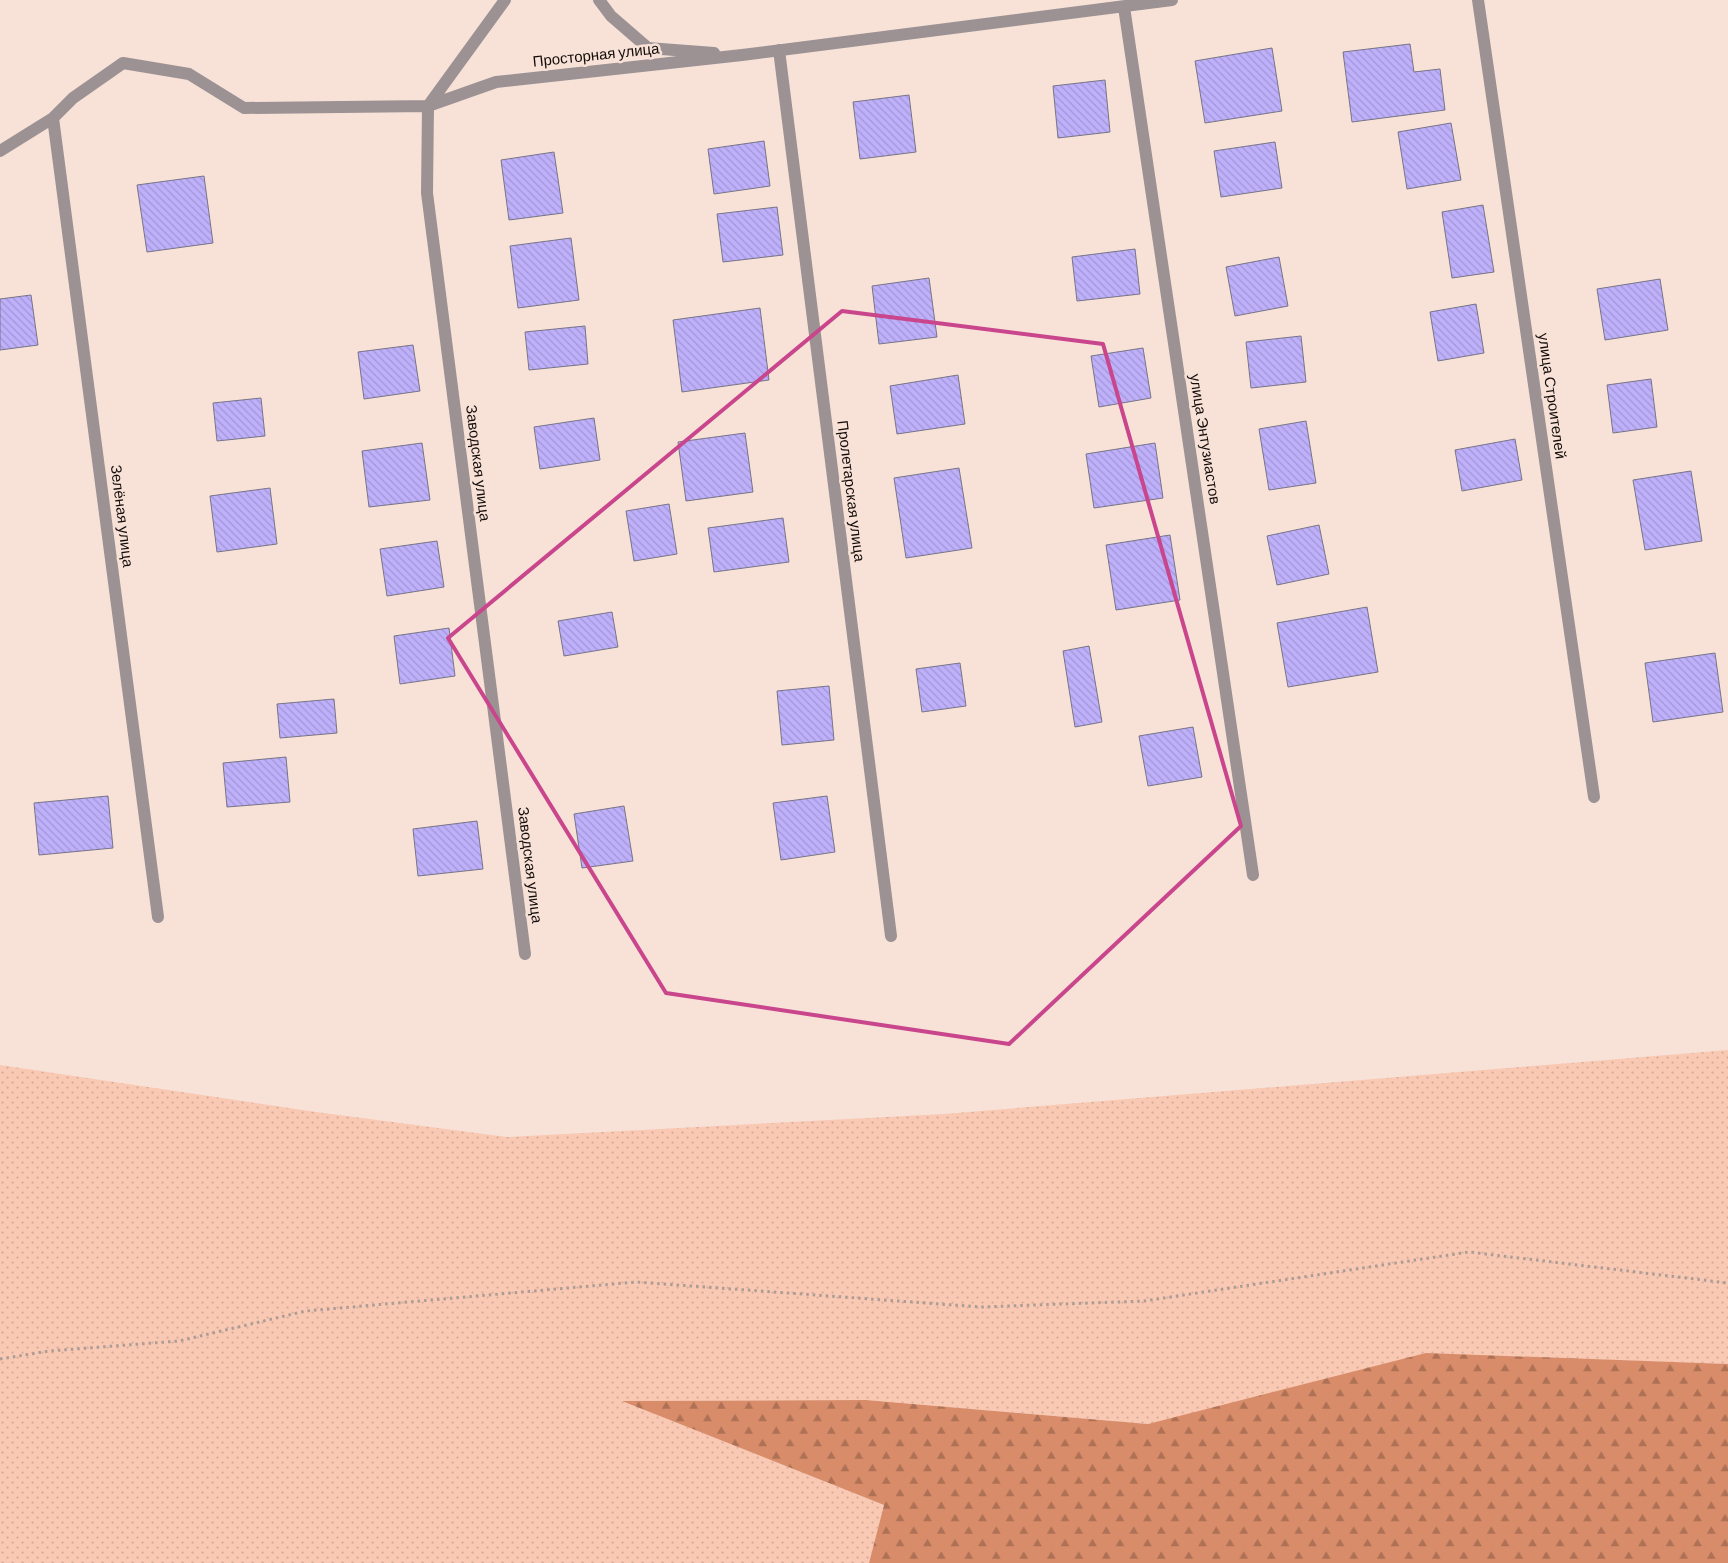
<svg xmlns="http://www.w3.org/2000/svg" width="1728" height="1563" font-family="Barlow,sans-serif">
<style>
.grass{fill:url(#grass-dots)}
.forest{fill:url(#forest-firs)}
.building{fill:url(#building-back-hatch);stroke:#777486}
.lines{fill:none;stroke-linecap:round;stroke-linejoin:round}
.path{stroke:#ad9c95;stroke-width:3;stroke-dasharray:2.5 4;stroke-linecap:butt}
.street{stroke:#9c9294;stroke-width:12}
.marked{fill:none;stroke:#c9468d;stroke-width:4;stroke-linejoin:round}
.labels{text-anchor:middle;stroke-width:5;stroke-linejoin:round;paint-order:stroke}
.street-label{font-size:15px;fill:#130c09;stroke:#f8e2d8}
</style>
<defs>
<pattern id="grass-dots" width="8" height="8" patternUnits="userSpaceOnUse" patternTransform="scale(1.25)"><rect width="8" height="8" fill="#f9c9b4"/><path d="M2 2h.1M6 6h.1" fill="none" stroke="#d5ab99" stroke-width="1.8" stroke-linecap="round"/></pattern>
<pattern id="forest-firs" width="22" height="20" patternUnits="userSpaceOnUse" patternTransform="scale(1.25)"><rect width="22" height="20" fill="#d88c69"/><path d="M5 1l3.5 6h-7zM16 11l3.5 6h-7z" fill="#ae7155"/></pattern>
<pattern id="building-back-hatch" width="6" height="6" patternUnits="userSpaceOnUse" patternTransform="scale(1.25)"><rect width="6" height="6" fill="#beb0fa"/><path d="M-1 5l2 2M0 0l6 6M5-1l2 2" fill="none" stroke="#a296d5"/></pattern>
</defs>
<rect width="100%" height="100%" fill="#f8e2d8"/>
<path class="grass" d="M 1728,1050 L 1728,1364 L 1462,1355 L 1148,1424 L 866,1400 L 624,1401 L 884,1505 L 869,1563 L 0,1563 L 0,1065 L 316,1112 L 507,1137 L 944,1114 Z"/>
<path class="forest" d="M 1426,1353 L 1728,1364 L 1728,1563 L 869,1563 L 884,1505 L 622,1401 L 866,1400 L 1148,1424 Z"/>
<path class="building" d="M 1410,44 L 1414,72 L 1440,69 L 1445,110 L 1352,122 L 1343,52 Z
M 1272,48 L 1282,111 L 1205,123 L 1195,61 Z
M 1105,80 L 1110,132 L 1058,138 L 1053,86 Z
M 909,95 L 916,152 L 860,159 L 853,102 Z
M 1451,123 L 1461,180 L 1407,189 L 1398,132 Z
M 764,141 L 770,186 L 714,194 L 708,149 Z
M 1275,142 L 1282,188 L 1221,197 L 1214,151 Z
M 554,152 L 563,213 L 509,220 L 501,160 Z
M 204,176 L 213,243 L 147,252 L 137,185 Z
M 1483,205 L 1494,272 L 1452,278 L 1442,212 Z
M 777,207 L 783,255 L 723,262 L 717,214 Z
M 571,238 L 579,300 L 518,308 L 510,246 Z
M 1135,249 L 1140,294 L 1077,301 L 1072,257 Z
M 1279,257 L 1288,306 L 1235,316 L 1226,267 Z
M 929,278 L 937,337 L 879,344 L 872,286 Z
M 1660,279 L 1668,330 L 1605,340 L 1597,289 Z
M 31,295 L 38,345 L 0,350 L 0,299 Z
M 1476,304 L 1484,353 L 1438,361 L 1430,312 Z
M 760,308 L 769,380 L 682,392 L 673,320 Z
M 585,326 L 588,364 L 529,370 L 525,332 Z
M 1301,336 L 1306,382 L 1251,388 L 1246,342 Z
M 413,345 L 420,391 L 364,399 L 358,352 Z
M 1143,348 L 1151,398 L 1099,407 L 1091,356 Z
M 958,375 L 965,424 L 897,434 L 890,386 Z
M 1651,379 L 1657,427 L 1613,433 L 1607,385 Z
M 261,398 L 265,436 L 217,441 L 213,403 Z
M 594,418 L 600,460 L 540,469 L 534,427 Z
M 1306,421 L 1316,483 L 1269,490 L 1259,429 Z
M 745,433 L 753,492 L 686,501 L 678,442 Z
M 1515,439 L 1522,480 L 1462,491 L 1455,450 Z
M 422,443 L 430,500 L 369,507 L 362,451 Z
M 1155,443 L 1163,498 L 1094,508 L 1086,454 Z
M 959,468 L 972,548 L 906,558 L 894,478 Z
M 1691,471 L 1702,541 L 1645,550 L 1633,480 Z
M 270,488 L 277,544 L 217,552 L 210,496 Z
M 669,504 L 677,554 L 634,561 L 626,511 Z
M 783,518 L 789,562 L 714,572 L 708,528 Z
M 1319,525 L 1329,574 L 1277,585 L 1267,536 Z
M 1170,535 L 1180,600 L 1116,610 L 1106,545 Z
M 437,541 L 444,587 L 387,596 L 380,549 Z
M 1367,607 L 1378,672 L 1288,687 L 1277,623 Z
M 612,612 L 618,647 L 564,656 L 558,621 Z
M 449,628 L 455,676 L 400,684 L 394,636 Z
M 1089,646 L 1102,722 L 1075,727 L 1063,651 Z
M 1715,653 L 1723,712 L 1653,722 L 1645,663 Z
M 960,663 L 966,706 L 922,712 L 916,669 Z
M 829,686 L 834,740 L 782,745 L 777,691 Z
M 334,699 L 337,733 L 280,738 L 277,704 Z
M 1193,727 L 1202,777 L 1148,786 L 1139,736 Z
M 286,757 L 290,802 L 227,807 L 223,763 Z
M 108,796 L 113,848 L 39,855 L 34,803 Z
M 827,796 L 835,852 L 781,860 L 773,803 Z
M 624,806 L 633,861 L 582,868 L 574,814 Z
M 477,821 L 483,869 L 418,876 L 413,829 Z"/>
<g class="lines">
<path class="path" d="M 0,1359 L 49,1351 L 179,1341 L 306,1311 L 636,1282 L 981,1307 L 1144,1301 L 1469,1252 L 1728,1283"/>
<path class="street" d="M 505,0 L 428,106 L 427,193 L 525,954
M 599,0 L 611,16 L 648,48 L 714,53
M 1478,0 L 1594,797
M 1124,7 L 1253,875
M 779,50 L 891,936
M 53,118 L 158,917
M 0,151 L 53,118 L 73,98 L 123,63 L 189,74 L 244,108 L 428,106 L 496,82 L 742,55 L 1172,0"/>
</g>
<path class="marked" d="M 842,311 L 1103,344 L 1241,826 L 1009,1044 L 666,993 L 448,638 Z"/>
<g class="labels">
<g class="street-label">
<text transform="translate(596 55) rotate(-6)" y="5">Просторная улица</text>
<text transform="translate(1552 396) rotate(82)" y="5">улица Строителей</text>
<text transform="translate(1205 439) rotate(81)" y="5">улица Энтузиастов</text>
<text transform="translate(478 463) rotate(83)" y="5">Заводская улица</text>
<text transform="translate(851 491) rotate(83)" y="5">Пролетарская улица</text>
<text transform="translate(122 516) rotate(83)" y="5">Зелёная улица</text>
<text transform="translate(530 865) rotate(83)" y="5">Заводская улица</text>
</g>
</g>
</svg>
